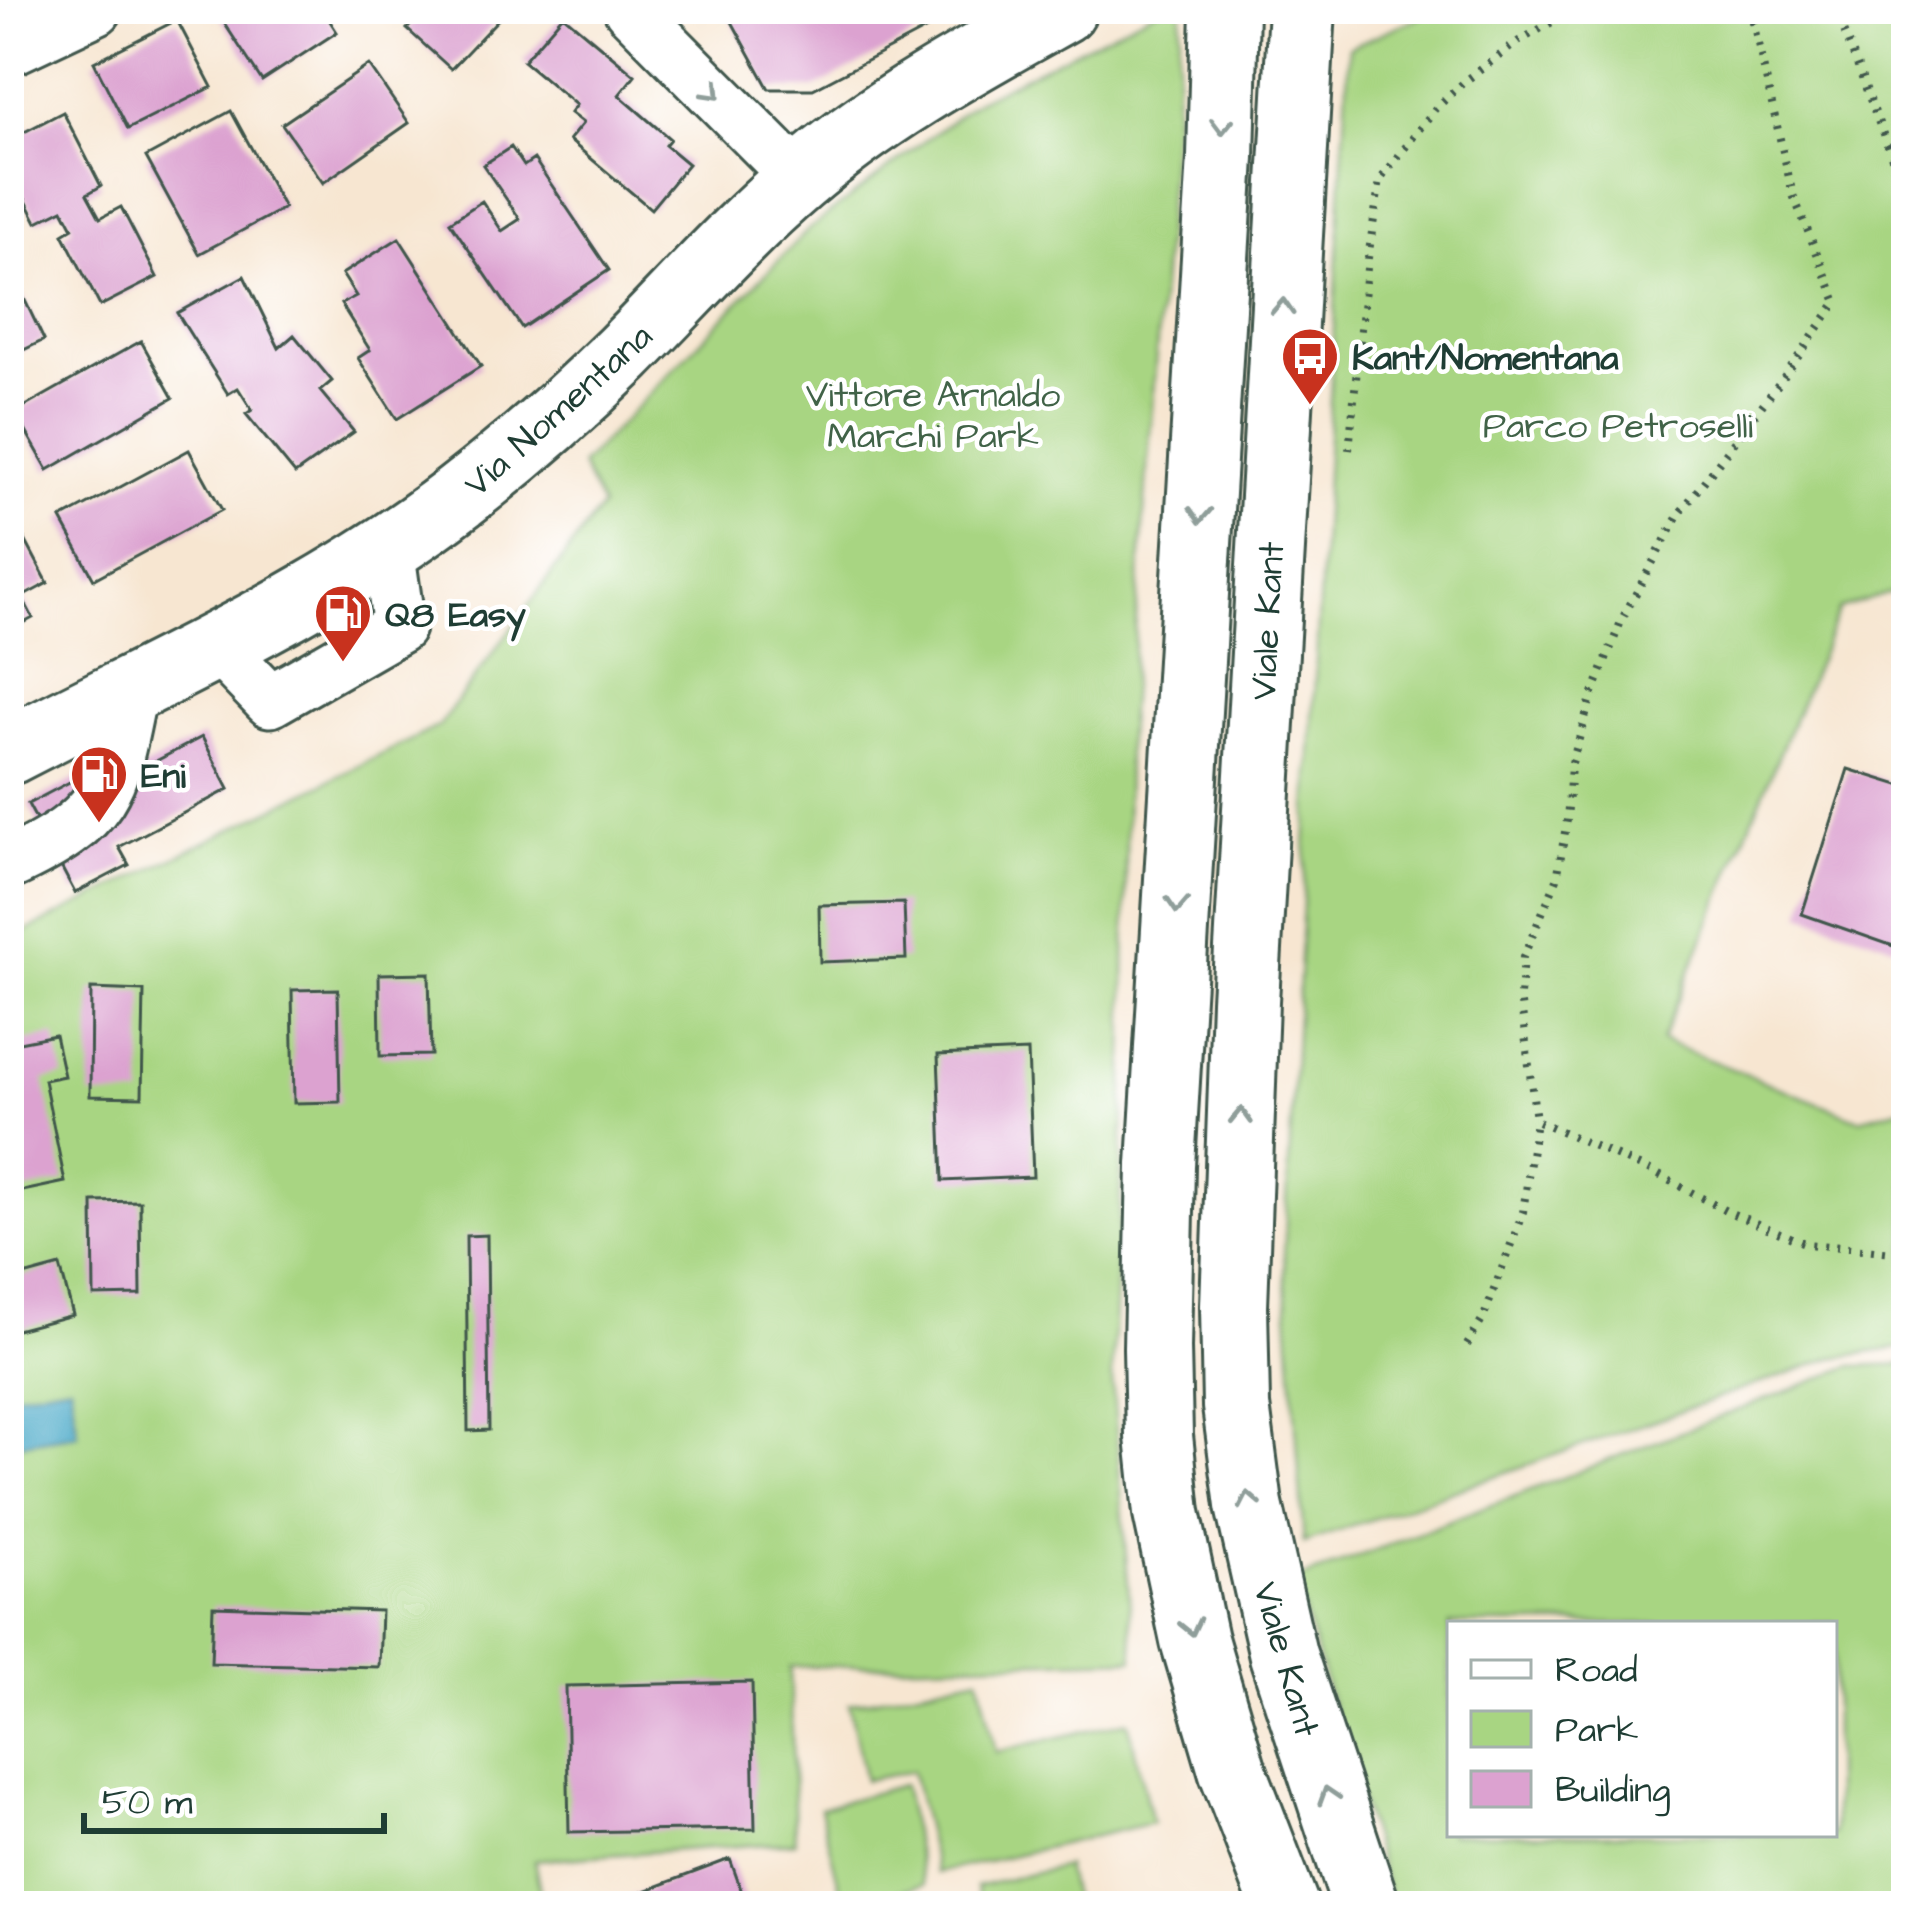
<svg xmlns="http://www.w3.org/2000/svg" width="1915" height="1915" font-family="'Architects Daughter',sans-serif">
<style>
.green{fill:#a8d582;stroke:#64895b;stroke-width:3;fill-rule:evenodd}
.water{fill:#49a9c8;stroke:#34737e;stroke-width:3}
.building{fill:#dca2d0}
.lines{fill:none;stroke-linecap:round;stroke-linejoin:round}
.minor-casing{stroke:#3f564c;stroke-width:57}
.major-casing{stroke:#3f564c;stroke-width:72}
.path{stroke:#3f564c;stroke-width:8;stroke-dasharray:3 9;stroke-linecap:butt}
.minor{stroke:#fff;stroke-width:51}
.major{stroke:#fff;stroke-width:66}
.oneway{stroke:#8f9e9a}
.labels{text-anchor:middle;stroke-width:9;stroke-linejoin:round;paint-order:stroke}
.poi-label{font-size:36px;font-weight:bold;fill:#1f3d34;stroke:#fff;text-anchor:start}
.park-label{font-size:36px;fill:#416348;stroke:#fff}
.street-label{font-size:36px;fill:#1f3d34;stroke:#fff}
</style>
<rect width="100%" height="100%" fill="#fff"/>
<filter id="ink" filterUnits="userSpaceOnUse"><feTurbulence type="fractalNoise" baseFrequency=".00833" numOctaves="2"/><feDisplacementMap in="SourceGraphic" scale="24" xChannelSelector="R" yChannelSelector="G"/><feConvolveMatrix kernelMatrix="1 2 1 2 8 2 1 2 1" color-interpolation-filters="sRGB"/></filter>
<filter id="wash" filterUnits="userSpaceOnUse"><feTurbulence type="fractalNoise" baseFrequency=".004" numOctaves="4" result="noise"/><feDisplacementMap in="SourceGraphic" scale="48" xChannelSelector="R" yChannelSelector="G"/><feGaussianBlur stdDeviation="2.7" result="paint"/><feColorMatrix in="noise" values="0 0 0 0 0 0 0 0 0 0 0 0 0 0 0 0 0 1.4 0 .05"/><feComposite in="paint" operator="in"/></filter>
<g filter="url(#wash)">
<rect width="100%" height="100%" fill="#f7e6d1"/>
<path class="green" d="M 1158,9 L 1182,9 L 1127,739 L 1124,1112 L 1112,1377 L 1134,1659 L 790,1667 L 795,1842 L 534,1860 L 543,1906 L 9,1906 L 9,940 L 439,726 L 601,507 L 581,465 L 808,230 L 978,100 Z
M 1438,9 L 1906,9 L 1906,588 L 1839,609 L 1661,1041 L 1859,1119 L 1906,1107 L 1906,1347 L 1832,1358 L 1304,1543 L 1284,1256 L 1349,47 Z
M 1906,1364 L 1906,1906 L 1392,1906 L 1295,1581 L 1852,1366 ZM 1450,1624 L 1834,1624 L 1834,1834 L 1450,1834 Z
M 979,1676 L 996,1752 L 1128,1721 L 1152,1823 L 936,1873 L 912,1771 L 865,1780 L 849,1704 Z
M 903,1785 L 923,1885 L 844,1905 L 820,1808 Z
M 1065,1866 L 1074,1906 L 980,1906 L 976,1887 Z"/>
<path class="water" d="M 70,1384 L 78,1434 L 9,1445 L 9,1394 Z"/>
<g id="blocks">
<path class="building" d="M 215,9 L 322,9 L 337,32 L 262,81 Z
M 426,9 L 508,9 L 451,69 L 407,29 Z
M 725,9 L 965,9 L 813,89 L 769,89 Z
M 563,15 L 635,75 L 619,95 L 670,139 L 665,145 L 688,164 L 651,209 L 569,140 L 583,123 L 570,113 L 576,105 L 523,61 Z
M 177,20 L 212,87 L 128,129 L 94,62 Z
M 369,65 L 409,123 L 323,183 L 282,124 Z
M 231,111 L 284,208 L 199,254 L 146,157 Z
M 63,112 L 101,186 L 87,194 L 100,218 L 121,207 L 157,277 L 100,306 L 63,234 L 73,228 L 63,209 L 37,222 L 9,168 L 9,140 Z
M 511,147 L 524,166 L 534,159 L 609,270 L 522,328 L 450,222 L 482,201 L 502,231 L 520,219 L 483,165 Z
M 399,238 L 481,366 L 397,419 L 358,358 L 370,350 L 341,304 L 356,296 L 342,274 Z
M 9,267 L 44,340 L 9,357 Z
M 244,276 L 279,348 L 294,335 L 332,381 L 320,391 L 354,432 L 295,474 L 246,414 L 252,410 L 238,388 L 228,394 L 177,313 Z
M 141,341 L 173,398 L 48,470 L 15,412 Z
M 189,450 L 222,510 L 94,579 L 61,519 Z
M 22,534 L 48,583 L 22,597 L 33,618 L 9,631 L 9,541 Z
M 202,737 L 229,789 L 119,847 L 129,865 L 75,893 L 28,804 L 79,777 L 89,796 Z
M 1848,769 L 1906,787 L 1906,923 L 1899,948 L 1802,914 Z
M 904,903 L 906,959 L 820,962 L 819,905 Z
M 429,973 L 431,1055 L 380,1056 L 379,974 Z
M 91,989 L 144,991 L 142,1097 L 90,1096 Z
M 338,989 L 340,1102 L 294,1103 L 292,990 Z
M 55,1035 L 64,1076 L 44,1080 L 65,1182 L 9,1194 L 9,1044 Z
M 1028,1051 L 1033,1177 L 943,1181 L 938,1055 Z
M 140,1201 L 141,1295 L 94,1296 L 93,1202 Z
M 487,1235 L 489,1430 L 468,1431 L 466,1236 Z
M 60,1266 L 73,1315 L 9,1332 L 9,1280 Z
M 213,1606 L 381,1611 L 379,1667 L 211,1663 Z
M 752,1682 L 755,1829 L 569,1832 L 566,1686 Z
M 730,1859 L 747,1906 L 605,1906 Z"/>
</g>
</g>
<g filter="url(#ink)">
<use href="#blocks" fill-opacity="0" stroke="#3f564c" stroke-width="3"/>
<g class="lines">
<g class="minor-casing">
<path id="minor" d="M 630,9 L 799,179
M 9,50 L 96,9
M 216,645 L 270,701 L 399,627 L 388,548
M 9,864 C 110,817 112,790 132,687"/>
</g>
<g class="major-casing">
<path id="major" d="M 1225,9 L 1221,157 L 1161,1165 L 1157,1348 L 1159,1436 L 1167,1513 L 1194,1640 L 1232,1769 L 1285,1906
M 1302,9 L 1245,1001 L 1234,1306 L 1236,1406 L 1249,1505 L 1283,1655 L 1366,1906
M 9,751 C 161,672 323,602 459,497 C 516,453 572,404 623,354 C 681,296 735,234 797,181 C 877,111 970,61 1063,9"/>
</g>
<path class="path" d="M 1750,9 L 1793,195 L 1837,302 L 1783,378 L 1679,514 L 1622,619 L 1591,698 L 1571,766 L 1567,820 L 1557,879 L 1523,957 L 1520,996 L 1536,1120 L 1657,1174 L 1726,1211 L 1807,1244 L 1906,1253
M 1836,9 L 1906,195
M 1349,450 L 1368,258 L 1380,180 L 1435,109 L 1464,82 L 1519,41 L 1575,9
M 1467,1345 L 1483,1319 L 1523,1212 L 1536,1120"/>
<use href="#minor" class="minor"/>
<use href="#major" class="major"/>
</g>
<defs><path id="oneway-chevron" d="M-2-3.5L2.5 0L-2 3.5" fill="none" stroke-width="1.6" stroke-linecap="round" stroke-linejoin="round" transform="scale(3)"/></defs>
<g class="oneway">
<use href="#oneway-chevron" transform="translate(713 92) rotate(46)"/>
<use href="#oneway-chevron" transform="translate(1222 126) rotate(91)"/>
<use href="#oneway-chevron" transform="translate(1283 307) rotate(-87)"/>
<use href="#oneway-chevron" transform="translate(1200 515) rotate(93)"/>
<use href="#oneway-chevron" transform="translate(1177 905) rotate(93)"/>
<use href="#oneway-chevron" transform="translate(1241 1116) rotate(-88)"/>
<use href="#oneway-chevron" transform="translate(1249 1500) rotate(-101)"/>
<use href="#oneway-chevron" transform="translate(1191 1627) rotate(77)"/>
<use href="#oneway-chevron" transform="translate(1328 1795) rotate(-108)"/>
</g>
</g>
<defs>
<g id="bus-pin" transform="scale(3)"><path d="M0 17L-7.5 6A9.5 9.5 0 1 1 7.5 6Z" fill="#c8321e" stroke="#fff"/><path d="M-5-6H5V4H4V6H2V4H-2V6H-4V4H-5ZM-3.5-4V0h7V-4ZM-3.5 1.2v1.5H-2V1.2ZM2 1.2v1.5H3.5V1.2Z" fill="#fff"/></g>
<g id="fuel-pin" transform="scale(3)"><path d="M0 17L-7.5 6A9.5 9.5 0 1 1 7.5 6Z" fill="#c8321e" stroke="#fff"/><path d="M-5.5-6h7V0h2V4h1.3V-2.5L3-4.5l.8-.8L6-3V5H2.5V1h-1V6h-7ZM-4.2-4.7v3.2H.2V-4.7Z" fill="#fff"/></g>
</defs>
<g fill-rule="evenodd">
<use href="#bus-pin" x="1310" y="356"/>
<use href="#fuel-pin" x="343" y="613"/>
<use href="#fuel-pin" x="99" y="774"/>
</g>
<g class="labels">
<g class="poi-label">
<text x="1352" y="369">Kant/Nomentana</text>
<text x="385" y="626">Q8 Easy</text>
<text x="141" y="787">Eni</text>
</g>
<g class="park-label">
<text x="933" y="406">Vittore Arnaldo<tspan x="933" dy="41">Marchi Park</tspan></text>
<text x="1618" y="437">Parco Petroselli</text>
</g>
<g class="street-label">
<text transform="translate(557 409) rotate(-42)" y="13">Via Nomentana</text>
<text transform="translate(1266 621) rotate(-87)" y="13">Viale Kant</text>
<text transform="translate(1288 1659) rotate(74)" y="13">Viale Kant</text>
</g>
</g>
<rect width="1915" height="1915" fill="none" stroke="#fff" stroke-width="48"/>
<rect x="1447" y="1621" width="390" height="216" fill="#ffffff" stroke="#a5b1ae" stroke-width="3"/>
<rect x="1471" y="1660" width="60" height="18" fill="#ffffff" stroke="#a5b1ae" stroke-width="3"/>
<text x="1555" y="1681" font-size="36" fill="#1f3d34">Road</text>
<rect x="1471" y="1711" width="60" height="36" fill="#a8d582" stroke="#a5b1ae" stroke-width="3"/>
<text x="1555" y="1741" font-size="36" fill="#1f3d34">Park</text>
<rect x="1471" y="1771" width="60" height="36" fill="#dca2d0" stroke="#a5b1ae" stroke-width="3"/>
<text x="1555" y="1801" font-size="36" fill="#1f3d34">Building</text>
<path d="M84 1813v18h300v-18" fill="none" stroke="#1f3d34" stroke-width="6"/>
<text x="102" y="1813" font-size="36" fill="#1f3d34" stroke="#ffffff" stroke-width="9" paint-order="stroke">50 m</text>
</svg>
